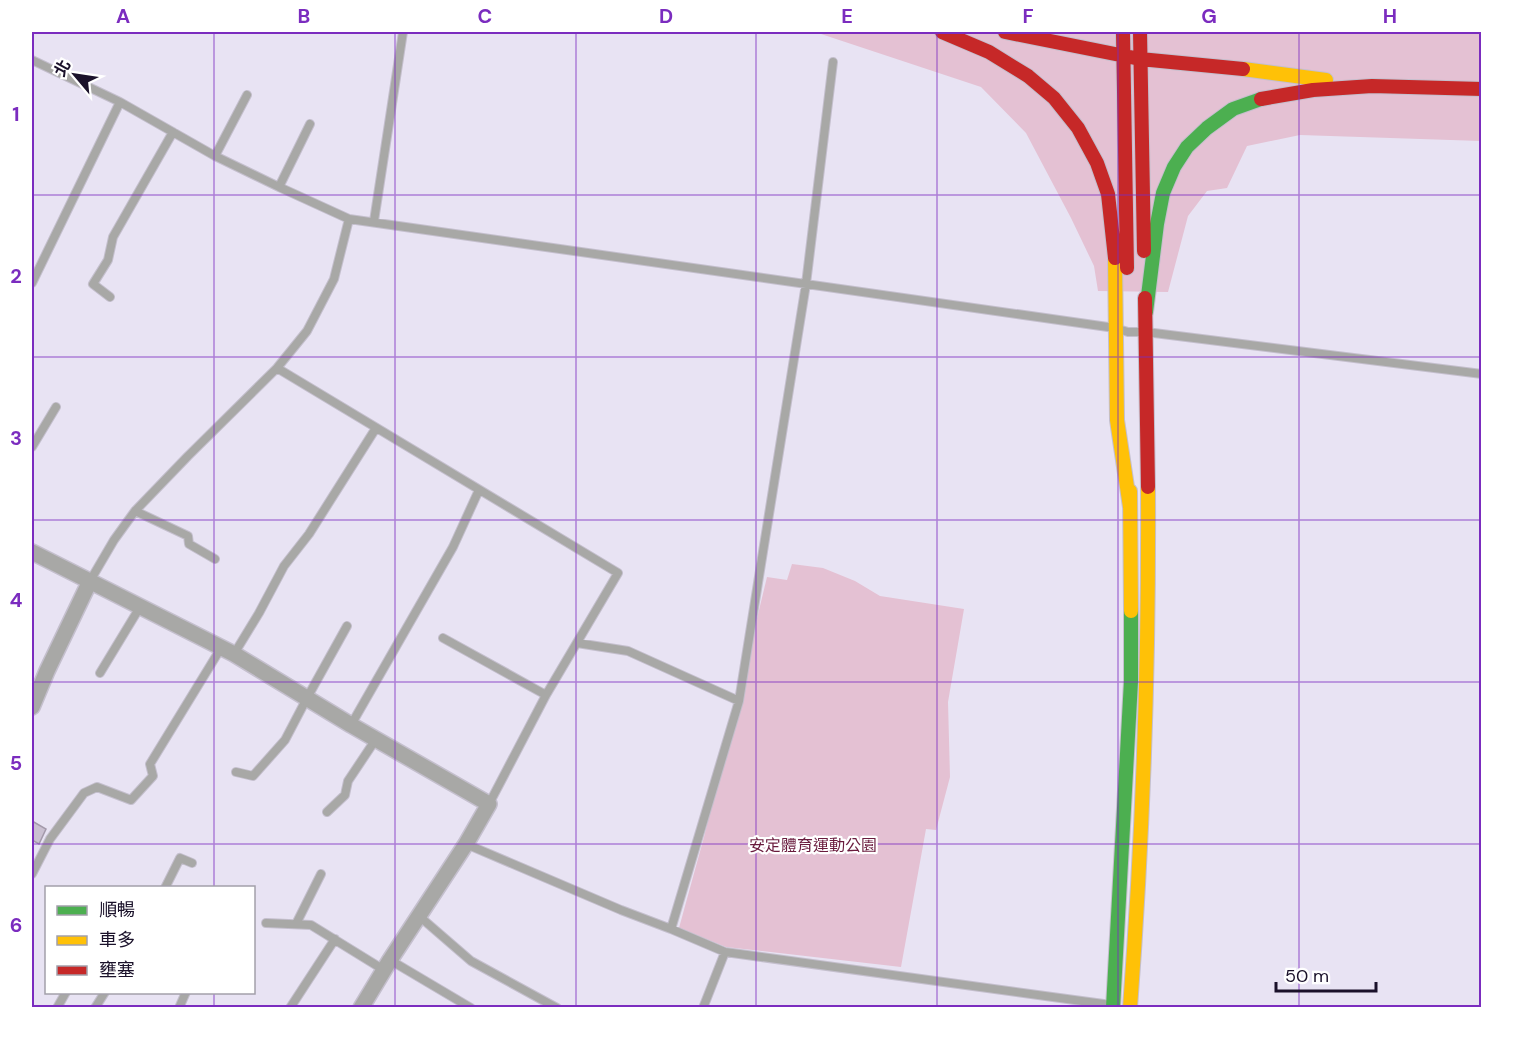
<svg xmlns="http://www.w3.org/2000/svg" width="1513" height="1039" font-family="'DM Sans','Noto Sans TC',sans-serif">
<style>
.green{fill:#e4c1d3}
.building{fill:#cac0d1;stroke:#a399aa;stroke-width:1.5}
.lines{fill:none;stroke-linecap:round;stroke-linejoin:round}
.lane-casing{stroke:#c4bfcd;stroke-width:10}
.street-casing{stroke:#c4bfcd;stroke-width:18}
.fast-casing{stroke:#c4bfcd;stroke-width:16}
.slow-casing{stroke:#c4bfcd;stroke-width:16}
.jam-casing{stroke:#c4bfcd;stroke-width:16}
.lane{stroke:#a8a8a6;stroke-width:8}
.street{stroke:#a8a8a6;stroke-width:15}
.fast{stroke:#4caf50;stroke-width:14}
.slow{stroke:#ffc107;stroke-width:14}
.jam{stroke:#c62828;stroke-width:14}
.grid{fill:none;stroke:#7b2cbf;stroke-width:1.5;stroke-opacity:0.55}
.labels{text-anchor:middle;stroke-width:4.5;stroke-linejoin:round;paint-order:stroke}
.park-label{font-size:16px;fill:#691b3d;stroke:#fff}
.neatline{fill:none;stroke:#7b2cbf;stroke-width:2}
.grid-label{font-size:20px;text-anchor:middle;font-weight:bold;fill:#7b2cbf}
</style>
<rect width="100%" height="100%" fill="#e8e3f3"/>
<path class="green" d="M 815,32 L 1481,32 L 1481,141 L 1300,135 L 1247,146 L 1227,188 L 1207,191 L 1188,216 L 1168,292 L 1098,291 L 1094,266 L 1071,218 L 1026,133 L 981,87 Z
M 792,564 L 823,568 L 855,581 L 880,596 L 964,609 L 948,702 L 950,777 L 936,830 L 926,829 L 901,967 L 726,947 L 679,928 L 704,837 L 767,577 L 787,580 Z"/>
<path class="building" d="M 32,821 L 46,829 L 39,844 L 32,840 Z"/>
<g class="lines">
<g class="lane-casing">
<path id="lane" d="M 32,60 L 120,102 L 215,156 L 279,187 L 349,219 L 1115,328 L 1128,332 L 1146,332 L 1482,374
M 215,156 L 247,95
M 279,187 L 310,124
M 374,221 L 403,32
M 32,283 L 120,102
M 110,297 L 93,284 L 108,260 L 113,237 L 173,132
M 277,368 L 618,573 L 546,695 L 489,804
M 32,447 L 56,407
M 135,511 L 188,536 L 189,544 L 215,559
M 90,581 L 114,540 L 135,511 L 188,456 L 277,368 L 307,331 L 334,279 L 349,219
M 443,638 L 546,695
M 577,643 L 628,651 L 739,701
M 234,654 L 259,613 L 284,566 L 309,534 L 376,428
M 100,673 L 140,607
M 351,725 L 453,547 L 479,490
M 236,772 L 253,776 L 285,740 L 307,698 L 347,626
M 327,812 L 345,795 L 348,781 L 376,739
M 466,844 L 621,910 L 671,929 L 725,952 L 1111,1005
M 32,874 L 50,839 L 84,793 L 97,787 L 131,800 L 153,776 L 150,764 L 221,648
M 165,888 L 180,858 L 192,863
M 419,916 L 471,961 L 557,1008
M 266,923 L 311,925 L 384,970
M 296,924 L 321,874
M 671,929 L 739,701 L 806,284 L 833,62
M 390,960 L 471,1008
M 57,1008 L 66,992
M 95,1008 L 105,992
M 179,1008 L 186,992
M 290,1008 L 335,939
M 703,1008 L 725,952"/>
</g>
<g class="street-casing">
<path id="street" d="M 32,552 L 234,654 L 351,725 L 489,804 L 466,844 L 390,960 L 361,1008
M 32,707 L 47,671 L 90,581"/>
</g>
<g class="fast-casing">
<path id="fast" d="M 1146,312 L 1157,224 L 1163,193 L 1174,167 L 1187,147 L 1207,128 L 1233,109 L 1261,99
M 1113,1008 L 1131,681 L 1131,611"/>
</g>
<g class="slow-casing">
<path id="slow" d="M 1243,69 L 1326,80
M 1115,258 L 1117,420 L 1130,507
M 1130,491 L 1131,611
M 1130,1008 C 1143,834 1149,661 1148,487"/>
</g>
<g class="jam-casing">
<path id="jam" d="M 942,32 L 989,52 L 1028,76 L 1054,98 L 1078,128 L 1097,163 L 1108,194 L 1115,258
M 1005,32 L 1140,59 L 1243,69
M 1123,32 L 1127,268
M 1140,32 L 1144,251
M 1261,99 L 1313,90 L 1372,86 L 1482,89
M 1145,298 L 1148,487"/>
</g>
<use href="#lane" class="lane"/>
<use href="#street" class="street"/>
<use href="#fast" class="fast"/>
<use href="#slow" class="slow"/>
<use href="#jam" class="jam"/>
</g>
<path class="grid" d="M 214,32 L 214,888M 395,32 L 395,1008M 576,32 L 576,1008M 756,32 L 756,1008M 937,32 L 937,1008M 1118,32 L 1118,1008M 1299,32 L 1299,1008M 32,195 L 1482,195M 32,357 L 1482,357M 32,520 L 1482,520M 32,682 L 1482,682M 32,844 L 1482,844M 214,992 L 214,1008"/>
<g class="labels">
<g class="park-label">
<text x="813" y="851">安定體育運動公園</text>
</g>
</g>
<rect width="1513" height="1039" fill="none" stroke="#ffffff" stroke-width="66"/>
<rect x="45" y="886" width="210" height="108" fill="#ffffff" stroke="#a3a0aa" stroke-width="1.5"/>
<rect x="57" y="906" width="30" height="9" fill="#4caf50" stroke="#a3a0aa" stroke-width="1.5"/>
<text x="99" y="916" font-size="18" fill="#1a112a">順暢</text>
<rect x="57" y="936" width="30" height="9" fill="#ffc107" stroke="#a3a0aa" stroke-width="1.5"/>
<text x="99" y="946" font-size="18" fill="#1a112a">車多</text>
<rect x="57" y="966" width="30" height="9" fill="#c62828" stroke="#a3a0aa" stroke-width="1.5"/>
<text x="99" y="976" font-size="18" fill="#1a112a">壅塞</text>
<g transform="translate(75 75) rotate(299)" stroke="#ffffff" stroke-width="4.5" paint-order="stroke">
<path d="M0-4.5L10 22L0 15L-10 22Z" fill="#1a112a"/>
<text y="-9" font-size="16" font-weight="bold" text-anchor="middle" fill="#1a112a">北</text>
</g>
<path d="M1276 982v9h100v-9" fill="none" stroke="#1a112a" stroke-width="3"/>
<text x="1285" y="982" font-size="18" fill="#1a112a" stroke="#ffffff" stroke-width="4.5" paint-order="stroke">50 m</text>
<rect x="33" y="33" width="1447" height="973" class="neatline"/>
<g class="grid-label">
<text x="123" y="23">A</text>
<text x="304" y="23">B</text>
<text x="485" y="23">C</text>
<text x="666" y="23">D</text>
<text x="847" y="23">E</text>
<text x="1028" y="23">F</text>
<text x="1209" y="23">G</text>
<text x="1390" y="23">H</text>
<text x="16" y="121">1</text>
<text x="16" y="283">2</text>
<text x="16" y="445">3</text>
<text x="16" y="607">4</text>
<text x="16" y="770">5</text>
<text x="16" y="932">6</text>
</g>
</svg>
